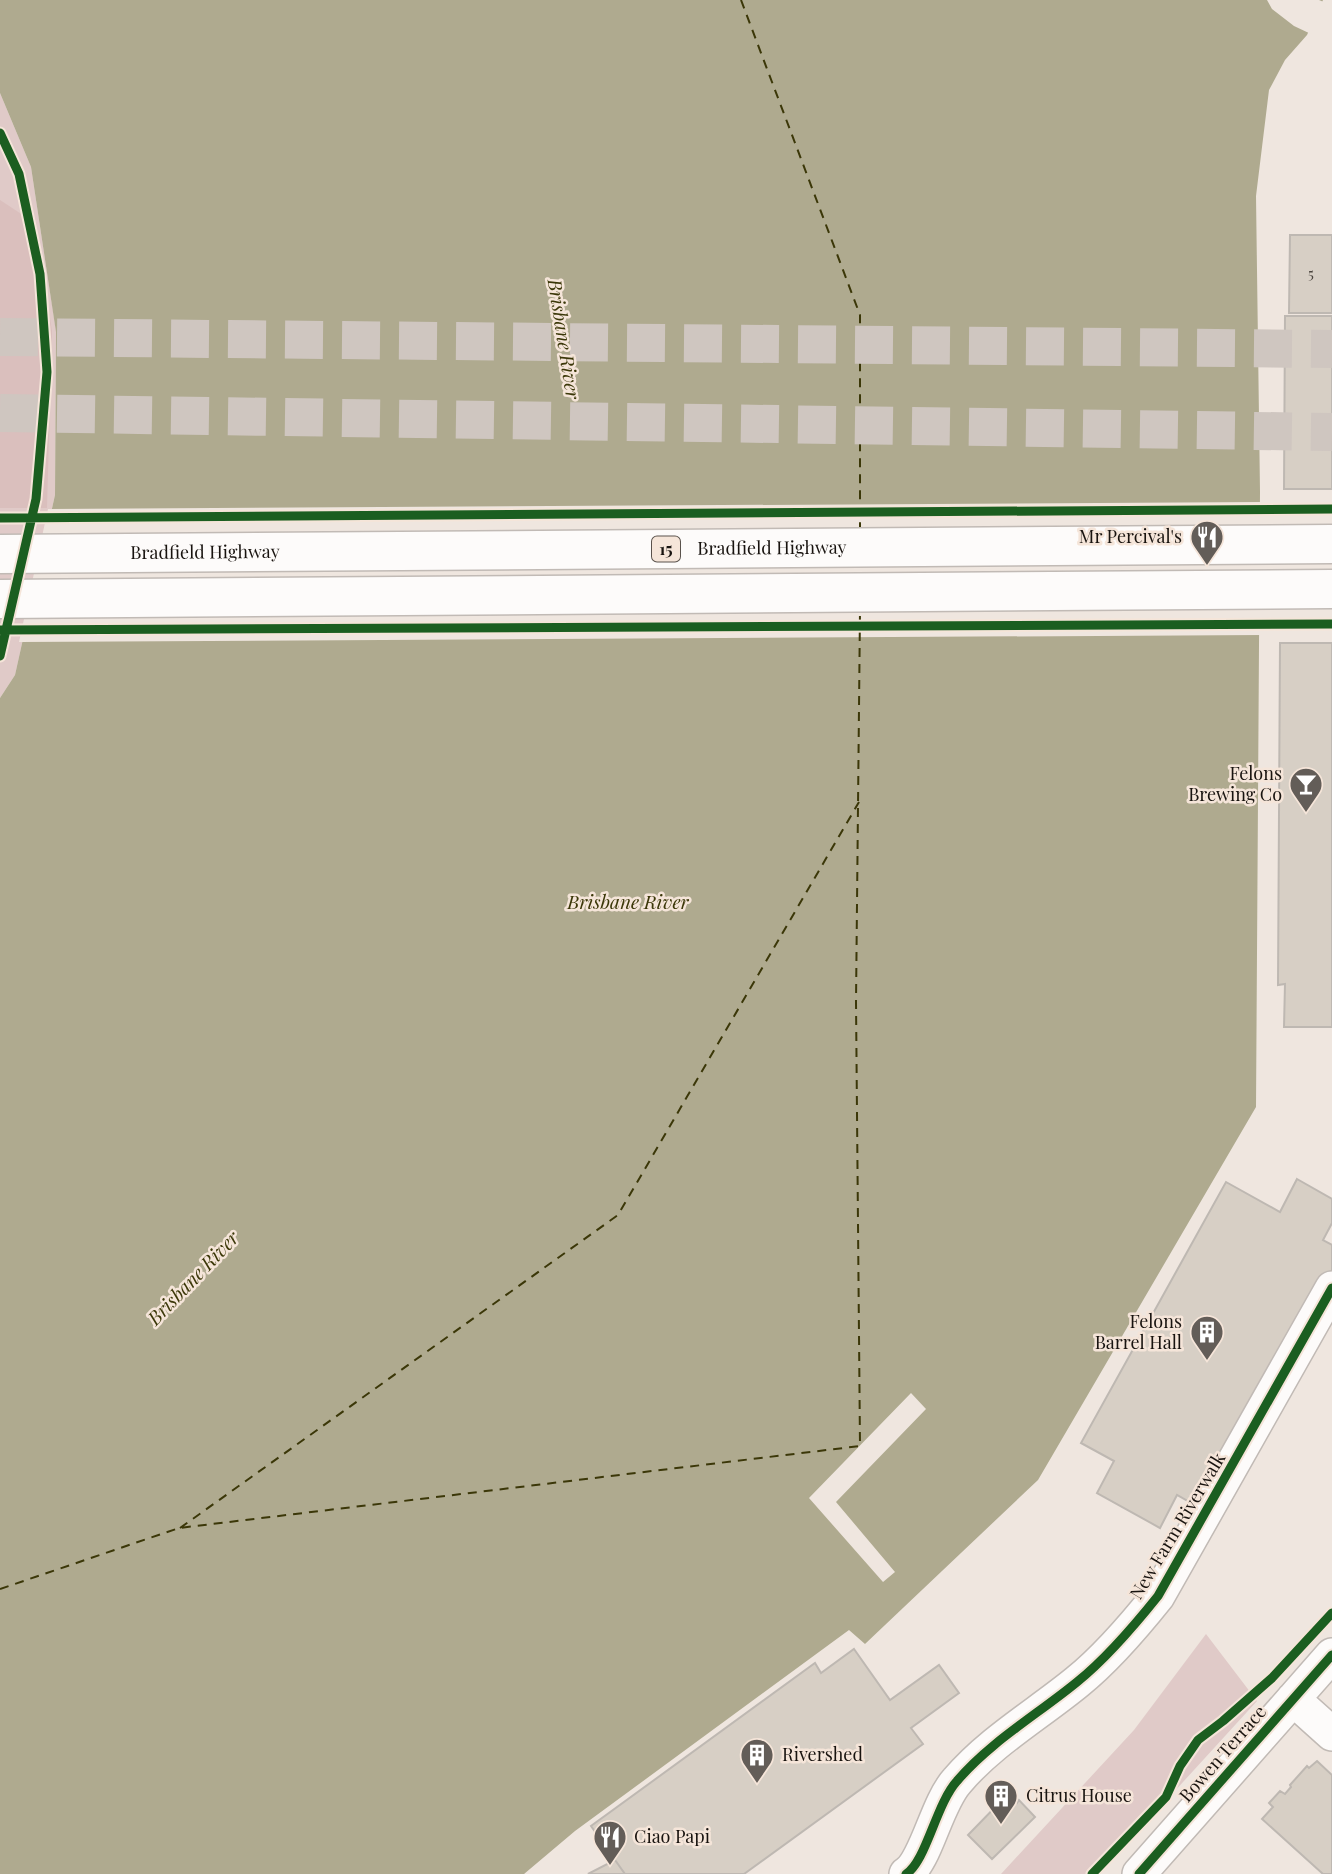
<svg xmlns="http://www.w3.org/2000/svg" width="1332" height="1874" font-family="'Playfair Display',serif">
<rect width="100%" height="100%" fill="#efe6df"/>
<path fill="#e0cac8" d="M0,93L31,167L56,331L55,495L15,675L0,698Z
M1206,1634L1257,1701L1099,1874H1001L1134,1730Z"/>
<path fill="#dabfbd" d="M0,200L35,223L52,331L47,508H0Z"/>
<path fill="#afaa8f" d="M0,0H1323L1307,35L1285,60L1269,90L1256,196L1260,492L1256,1107L1038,1480L865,1644L849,1630L575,1831L524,1874H0V698L15,675L55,495L56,332L31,167L0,93Z"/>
<path fill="#efe6df" d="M1267,0H1319L1326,3L1311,34L1294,26L1272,9Z
M1263,502L1262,635L19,642L48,509Z
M911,1393L926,1409L836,1502L895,1572L883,1582L809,1498Z"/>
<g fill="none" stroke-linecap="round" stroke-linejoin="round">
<path stroke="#3b3708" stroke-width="2" stroke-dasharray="9 7" stroke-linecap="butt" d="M741,0L860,315V528
M180,1528L618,1215L859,802
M0,1589L179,1528L860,1446L856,1002L860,610"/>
</g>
<path fill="#d7cfc5" stroke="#beb8b2" stroke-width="2" d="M1290,235H1332V313H1289Z
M1285,316H1332V489H1284Z
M1280,643H1332V1027H1284L1285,984L1278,985Z
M1297,1179L1332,1199V1223L1323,1240L1332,1245V1281L1205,1511L1177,1495L1160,1528L1097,1493L1114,1461L1081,1443L1226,1182L1280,1212Z
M854,1649L890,1700L939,1665L959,1693L911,1728L923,1744L744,1874H625L591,1826L815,1663L821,1673Z
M1317,1761L1332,1775V1874H1323L1262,1819L1273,1807L1269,1803L1280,1791L1285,1794L1291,1787L1290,1785L1307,1766L1309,1768Z
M1008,1794L1017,1803L1019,1800L1035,1817L992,1859L968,1835Z
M615,1860L625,1874H588Z"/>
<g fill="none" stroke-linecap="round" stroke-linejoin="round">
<path stroke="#cfc6c0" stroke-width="38" stroke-dasharray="38 19" stroke-linecap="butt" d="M0,337L1332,349
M0,413L1332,432"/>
<defs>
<path id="minor" d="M1293,1699L1332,1734
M906,1874C926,1862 936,1804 957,1781C990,1742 1038,1714 1077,1682C1107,1658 1134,1626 1158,1596L1332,1288
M1139,1874L1332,1655"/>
<g id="highway">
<path id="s1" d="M0,554L1332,544"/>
<path d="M0,599L1332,589"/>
</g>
</defs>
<use href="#minor" stroke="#c1bab5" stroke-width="36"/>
<use href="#highway" stroke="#c1bab5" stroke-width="41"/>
<use href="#minor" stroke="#fdfbfa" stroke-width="33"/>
<use href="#highway" stroke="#fdfbfa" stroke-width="38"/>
<defs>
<path id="cycleway" d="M0,133L19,174L40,274L47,372L36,499L0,656
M0,518L1332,509
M0,630L1332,624
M906,1874C926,1862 936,1804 957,1781C990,1742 1038,1714 1077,1682C1107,1658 1134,1626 1158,1596L1332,1288
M1092,1874L1166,1797L1180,1766L1198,1740L1223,1721L1272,1678L1332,1613
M1139,1874L1332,1655"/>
</defs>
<use href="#cycleway" stroke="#f5e5d9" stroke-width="13"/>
<use href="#cycleway" stroke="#1b5e20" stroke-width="9"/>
</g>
<defs>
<symbol id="restaurant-pin" viewBox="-11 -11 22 30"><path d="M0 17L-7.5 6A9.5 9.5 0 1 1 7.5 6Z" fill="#635d58" stroke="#f5e5d9"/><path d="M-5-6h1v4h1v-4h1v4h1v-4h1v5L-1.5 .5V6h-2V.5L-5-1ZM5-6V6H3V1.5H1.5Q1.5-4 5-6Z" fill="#fff"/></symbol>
<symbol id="bar-pin" viewBox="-11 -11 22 30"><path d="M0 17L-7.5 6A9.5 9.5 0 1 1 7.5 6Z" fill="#635d58" stroke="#f5e5d9"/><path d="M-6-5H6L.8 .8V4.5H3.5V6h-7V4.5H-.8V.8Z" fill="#fff"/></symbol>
<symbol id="building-pin" viewBox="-11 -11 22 30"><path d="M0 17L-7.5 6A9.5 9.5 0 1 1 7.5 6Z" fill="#635d58" stroke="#f5e5d9"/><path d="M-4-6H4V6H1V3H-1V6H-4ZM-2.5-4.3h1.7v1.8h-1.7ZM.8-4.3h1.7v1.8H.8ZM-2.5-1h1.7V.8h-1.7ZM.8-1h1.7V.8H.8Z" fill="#fff"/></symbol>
</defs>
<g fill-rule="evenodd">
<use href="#restaurant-pin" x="1188" y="518" width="38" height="52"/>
<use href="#bar-pin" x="1287" y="765" width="38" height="52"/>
<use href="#building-pin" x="1188" y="1313" width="38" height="52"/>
<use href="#building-pin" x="738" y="1736" width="38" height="52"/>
<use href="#building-pin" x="982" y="1777" width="38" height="52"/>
<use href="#restaurant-pin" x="591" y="1818" width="38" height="52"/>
</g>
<g text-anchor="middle" stroke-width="5" stroke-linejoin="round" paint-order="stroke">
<g font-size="14" fill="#4a443e">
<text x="1311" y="279">5</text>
</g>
<rect fill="#f5e5d9" stroke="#5a524c" stroke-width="2" x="652" y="536.5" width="28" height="25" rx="5"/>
<g font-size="16" font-weight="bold" fill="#18130f">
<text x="666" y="555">15</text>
</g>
<g font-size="18" fill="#18130f" stroke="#f5e5d9" text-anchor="end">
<text x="1182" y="543">Mr Percival's</text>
<text x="1282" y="780">Felons<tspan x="1282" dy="21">Brewing Co</tspan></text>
<text x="1182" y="1328">Felons<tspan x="1182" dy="21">Barrel Hall</tspan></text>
<text x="782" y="1761" text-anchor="start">Rivershed</text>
<text x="1026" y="1802" text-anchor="start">Citrus House</text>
<text x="634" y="1843" text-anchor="start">Ciao Papi</text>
</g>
<g font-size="18" fill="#18130f" stroke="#f5e5d9">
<text dy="6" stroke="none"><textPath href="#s1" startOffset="772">Bradfield Highway</textPath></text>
<text dy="6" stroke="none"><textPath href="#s1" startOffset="205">Bradfield Highway</textPath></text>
<text transform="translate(1178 1526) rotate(-59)" y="6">New Farm Riverwalk</text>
<text transform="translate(1223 1754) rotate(-49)" y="6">Bowen Terrace</text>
</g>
<g font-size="19" font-style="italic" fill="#3b3708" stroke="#f5e5d9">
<text transform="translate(564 339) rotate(81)" y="7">Brisbane River</text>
<text x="628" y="909">Brisbane River</text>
<text transform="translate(193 1278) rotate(-46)" y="7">Brisbane River</text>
</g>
</g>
</svg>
